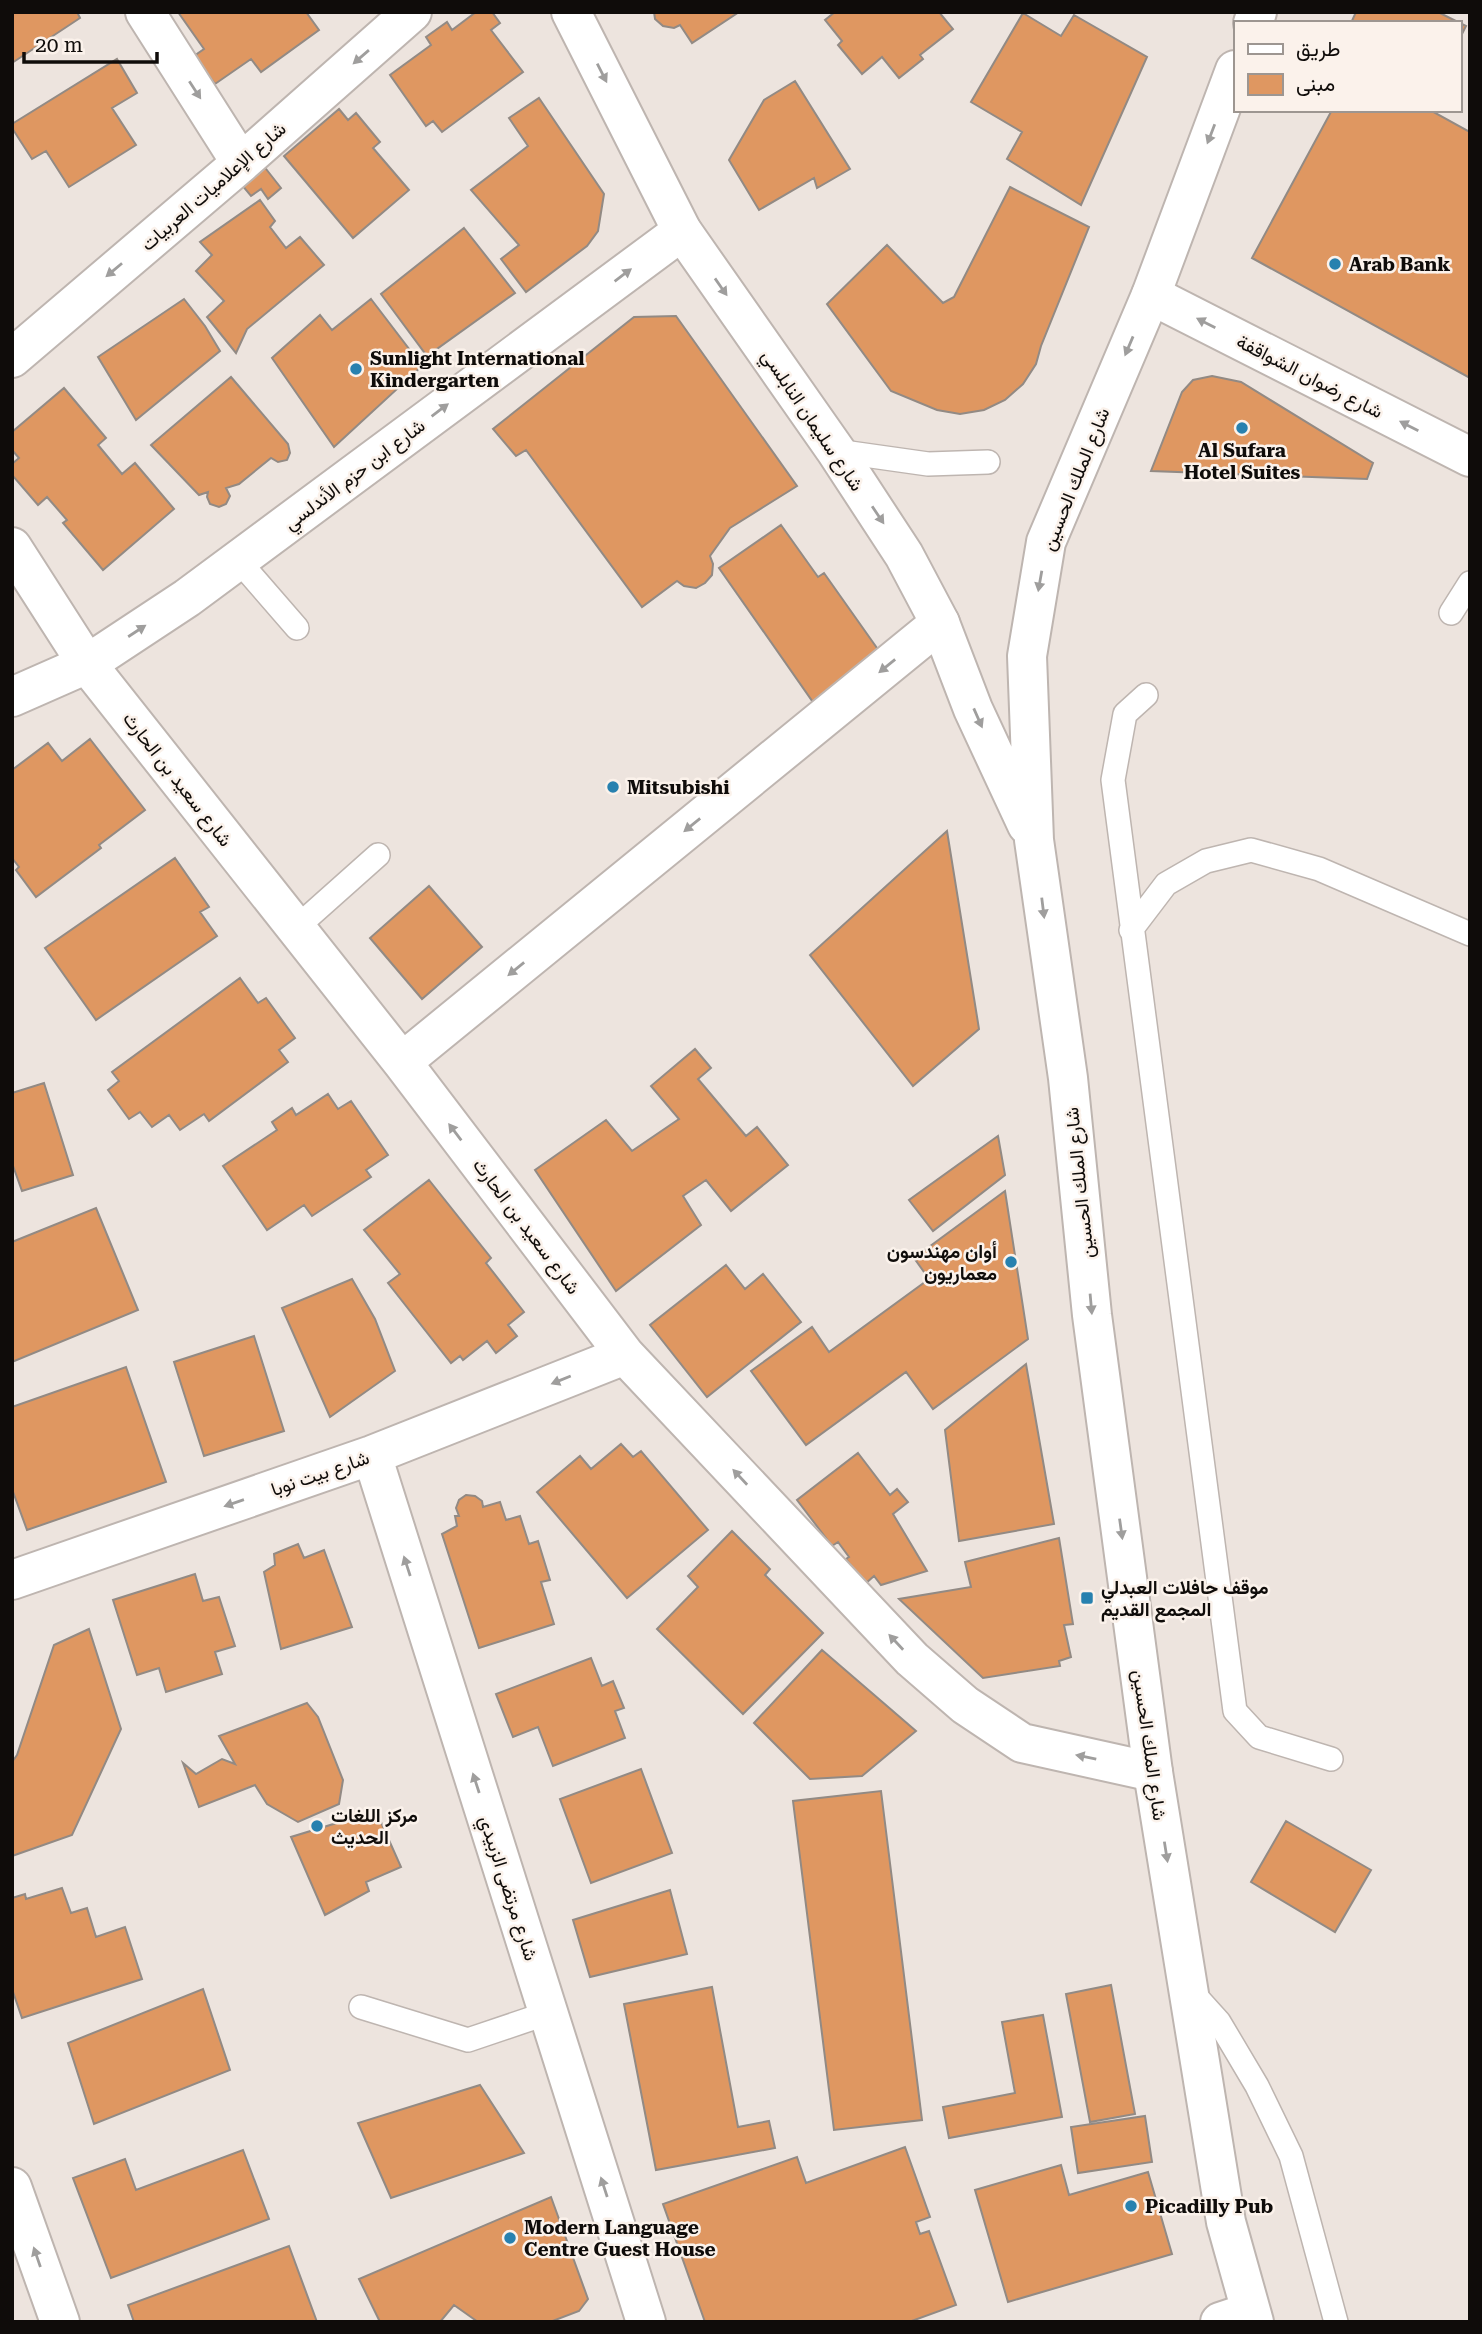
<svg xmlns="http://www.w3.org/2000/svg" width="1482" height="2334" font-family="'Roboto Serif',Vazirmatn,serif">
<rect width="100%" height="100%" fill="#ede4de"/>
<path fill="#df9761" stroke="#928a84" stroke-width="2" d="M12,12H77L80,18L12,63Z
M178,12H306L319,30L261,72L251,59L215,84L194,56L204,49Z
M476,12H492L500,23L491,30L523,72L442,132L433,121L426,126L390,75L431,45L426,37L447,22L452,30Z
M654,12H739L692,43L680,25L674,28L663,26L655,19Z
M835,12H939L953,29L920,55L923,59L899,78L882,57L862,74L838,45L842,41L825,20Z
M1356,12H1438L1466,26L1459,40V23H1351Z
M1023,13L1061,36L1074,15L1147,57L1081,205L1007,159L1022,132L971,102Z
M117,59L137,93L112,108L136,145L69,187L46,151L32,159L12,128V124Z
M795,81L850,169L817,188L814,178L759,210L729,160L764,100Z
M539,98L604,194L598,231L587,246L526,292L501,259L519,245L471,190L528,146L509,118Z
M339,109L348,120L356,113L380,142L373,148L409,190L353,238L284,156Z
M1332,110H1430L1470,132V378L1252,258Z
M259,160L281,188L268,199L261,189L251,196L236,178Z
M1010,187L1089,227L1041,346L1036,364L1023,384L1005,400L984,410L960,414L937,410L891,391L827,304L887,245L943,303L954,297Z
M260,200L275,221L270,227L286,248L300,237L324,265L247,329L236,353L207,317L224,301L196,271L212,255L200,242Z
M464,228L515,293L427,356L381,294Z
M184,299L205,326L220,351L136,420L98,357Z
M371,299L422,366L334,447L272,358L320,315L332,330Z
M676,316L797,486L730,528L710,556L713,564L712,575L705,583L696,588L684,586L677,581L642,607L526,450L516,456L493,429L634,317Z
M1212,376L1241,382L1373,463L1367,479L1151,471L1182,392L1193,380Z
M231,377L288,444L290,453L287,460L278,462L271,458L239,484L226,488L230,496L226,504L219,507L210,504L207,497L208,492L199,495L151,445Z
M64,388L106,438L98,445L122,474L135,463L174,509L103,570L63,523L67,520L47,497L38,505L12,475V464L19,458L12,450V432Z
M781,525L818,577L824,573L884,658L815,705L719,568Z
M90,739L145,810L99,845L101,848L36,897L16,870L19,867L12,858V770L48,743L62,761Z
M947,831L979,1029L913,1086L810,955Z
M175,858L209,907L200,912L217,936L96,1020L45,948Z
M429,886L482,947L422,999L370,938Z
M240,978L258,1003L266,998L295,1038L279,1050L288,1062L209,1121L204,1114L180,1130L169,1115L152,1127L140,1112L129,1119L108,1090L119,1081L112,1072Z
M695,1049L711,1068L698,1079L746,1136L757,1127L788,1165L731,1211L706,1180L683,1196L701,1225L616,1291L535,1170L606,1120L632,1151L679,1119L651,1086Z
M44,1083L73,1175L22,1191L12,1163V1093Z
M328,1094L338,1109L351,1101L388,1155L366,1170L371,1177L312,1216L304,1205L267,1230L223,1166L277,1130L272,1122L292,1108L296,1115Z
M998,1136L1005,1175L933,1231L909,1200Z
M429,1180L491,1258L486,1263L524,1312L508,1325L517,1336L496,1353L487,1341L463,1360L460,1356L451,1363L388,1283L400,1274L364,1230Z
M1005,1191L1028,1339L933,1409L906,1372L806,1445L751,1371L812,1327L829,1352L929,1279L914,1258Z
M96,1208L138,1310L12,1362V1242Z
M726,1265L745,1289L763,1274L801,1322L707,1397L650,1325Z
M352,1279L375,1319L395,1371L330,1417L282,1308Z
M254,1336L284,1431L204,1456L174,1362Z
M1026,1364L1054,1524L959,1541L945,1430Z
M126,1367L166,1482L27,1530L12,1489V1407Z
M621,1444L633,1457L641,1451L708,1530L627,1598L537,1492L580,1456L591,1469Z
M858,1453L890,1495L897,1489L908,1502L893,1514L927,1571L881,1585L874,1576L865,1584L846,1559L849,1557L838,1542L832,1546L797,1500Z
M466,1495L475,1496L482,1501L483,1507L500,1502L506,1520L520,1516L529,1544L538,1541L550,1580L541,1582L554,1624L479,1648L442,1534L457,1526L455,1516H459L456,1508L459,1500Z
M732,1531L770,1569L765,1575L823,1633L743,1714L657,1629L698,1587L688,1576Z
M1059,1538L1073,1624L1064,1625L1071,1657L1059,1661L1060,1666L983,1678L899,1599L971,1587L965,1562Z
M298,1544L304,1558L324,1550L352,1627L281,1649L264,1572L275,1565L274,1554Z
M195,1574L203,1601L219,1597L235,1646L215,1652L222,1674L166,1692L159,1668L137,1675L113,1600Z
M89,1629L121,1729L72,1835L12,1856V1762L17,1755L54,1645Z
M822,1650L916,1731L862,1776L810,1779L754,1723Z
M591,1658L602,1686L613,1681L624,1708L615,1711L625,1738L553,1766L538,1727L513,1737L496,1694Z
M307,1703L318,1717L343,1780L339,1804L298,1822L267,1804L255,1785L199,1807L183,1763L196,1774L222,1759L235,1764L219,1736Z
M641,1769L672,1853L591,1883L560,1799Z
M881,1791L922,2120L834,2130L793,1801Z
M376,1811L401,1867L366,1882L369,1891L325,1915L291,1837Z
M1286,1821L1371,1870L1335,1932L1251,1882Z
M62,1888L71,1913L87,1908L96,1937L125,1927L142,1979L22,2018L12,1989V1898L25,1894L26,1899Z
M670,1890L687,1954L590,1977L573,1920Z
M1111,1985L1135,2114L1090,2122L1066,1994Z
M712,1987L738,2127L769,2121L775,2148L656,2170L624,2004Z
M203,1989L230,2070L94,2124L68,2043Z
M1043,2015L1062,2117L949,2138L943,2107L1015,2093L1002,2022Z
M480,2085L524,2153L391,2198L358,2123Z
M1145,2116L1152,2162L1078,2173L1071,2127Z
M905,2147L930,2217L916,2222L920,2234L929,2231L956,2305L909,2322H705L663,2204L797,2157L806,2183Z
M243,2150L269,2219L111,2278L73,2178L125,2159L136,2190Z
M1061,2165L1069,2195L1148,2172L1172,2254L1008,2302L975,2190Z
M551,2197L588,2299L579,2311L550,2322H478L454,2305L440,2322H380L359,2279Z
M289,2246L317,2322H134L128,2305Z"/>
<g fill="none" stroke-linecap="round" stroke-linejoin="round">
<defs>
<path id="lane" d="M836,451L928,464L988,462
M238,560L297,628
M1451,613L1470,583
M1146,695L1125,714L1113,780L1235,1711L1259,1737L1331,1759
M296,928L378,855
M1131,930L1166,884L1206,861L1251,850L1319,869L1470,934
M1191,1991L1219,2022L1257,2086L1291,2156L1336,2322
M361,2007L468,2040L548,2013"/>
<path id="street" d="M145,12L241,163
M1151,295L1470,457
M12,358L241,163L412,12
M12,547L87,664L402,1062L625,1355L912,1659L965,1705L1022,1743L1153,1772
M12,697L87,664L187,598L682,231
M402,1062L940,623
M372,1455L646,2322
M12,1580L372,1455L625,1355
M12,2187L60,2322
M1220,2322L1250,2312"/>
<path id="secondary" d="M571,12L682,231L836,451L904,555L940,623L973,709L1027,825
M1253,23L1257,12
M1235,70L1151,295L1046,542L1027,656L1034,840L1068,1078L1092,1315L1153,1772L1226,2222L1254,2322"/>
</defs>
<use href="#lane" stroke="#beb5b0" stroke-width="26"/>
<use href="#street" stroke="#beb5b0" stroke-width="42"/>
<use href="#secondary" stroke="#beb5b0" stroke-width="42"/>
<use href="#lane" stroke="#fff" stroke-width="23"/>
<use href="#street" stroke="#fff" stroke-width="38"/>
<use href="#secondary" stroke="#fff" stroke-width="38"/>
</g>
<defs><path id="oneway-solid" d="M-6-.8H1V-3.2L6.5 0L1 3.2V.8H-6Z" transform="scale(1.75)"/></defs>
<g fill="#9f9e9d">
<use href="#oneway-solid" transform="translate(361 57) rotate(139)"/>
<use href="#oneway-solid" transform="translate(602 73) rotate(63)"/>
<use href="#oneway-solid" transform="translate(195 90) rotate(57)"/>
<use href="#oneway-solid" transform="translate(1211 134) rotate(111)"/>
<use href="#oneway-solid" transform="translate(114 270) rotate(140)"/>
<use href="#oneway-solid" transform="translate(623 275) rotate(-37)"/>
<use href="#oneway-solid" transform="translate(721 287) rotate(55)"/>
<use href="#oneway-solid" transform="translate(1206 323) rotate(-153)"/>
<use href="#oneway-solid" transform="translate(1129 346) rotate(113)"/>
<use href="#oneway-solid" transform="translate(440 410) rotate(-37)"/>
<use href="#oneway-solid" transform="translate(1409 426) rotate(-153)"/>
<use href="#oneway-solid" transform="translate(878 515) rotate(56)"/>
<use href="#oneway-solid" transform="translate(1040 581) rotate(100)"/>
<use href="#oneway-solid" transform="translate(137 631) rotate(-33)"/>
<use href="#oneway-solid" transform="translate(887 666) rotate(141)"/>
<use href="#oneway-solid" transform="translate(978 718) rotate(66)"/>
<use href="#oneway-solid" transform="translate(692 825) rotate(141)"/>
<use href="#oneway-solid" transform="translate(1043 908) rotate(83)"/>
<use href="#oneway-solid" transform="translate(516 969) rotate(141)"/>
<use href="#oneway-solid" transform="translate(455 1132) rotate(-127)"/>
<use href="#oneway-solid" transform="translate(1091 1304) rotate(85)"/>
<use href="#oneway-solid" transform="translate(561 1380) rotate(158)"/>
<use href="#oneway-solid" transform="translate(740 1477) rotate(-133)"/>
<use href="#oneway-solid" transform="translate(234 1503) rotate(161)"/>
<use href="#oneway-solid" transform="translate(1121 1529) rotate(82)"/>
<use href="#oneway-solid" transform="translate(407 1566) rotate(-108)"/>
<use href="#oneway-solid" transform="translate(896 1642) rotate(-133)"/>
<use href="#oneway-solid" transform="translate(1086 1757) rotate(-168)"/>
<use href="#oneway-solid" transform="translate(476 1783) rotate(-108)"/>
<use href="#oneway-solid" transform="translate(1166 1852) rotate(81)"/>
<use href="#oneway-solid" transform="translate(604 2187) rotate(-108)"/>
<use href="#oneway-solid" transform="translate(37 2257) rotate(-109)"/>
</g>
<g fill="#2881af" stroke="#fbf2eb" stroke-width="2.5">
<circle cx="1335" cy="264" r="7"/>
<circle cx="356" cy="369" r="7"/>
<circle cx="1242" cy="428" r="7"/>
<circle cx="613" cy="787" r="7"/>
<circle cx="1011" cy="1262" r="7"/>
<rect x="1080" y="1591" width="14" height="14" rx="3.5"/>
<circle cx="317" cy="1826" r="7"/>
<circle cx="1131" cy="2206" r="7"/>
<circle cx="510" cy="2238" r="7"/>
</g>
<g text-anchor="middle" stroke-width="5" stroke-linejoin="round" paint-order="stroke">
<g font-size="19" fill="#0f0c0a" stroke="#fbf2eb">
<text transform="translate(213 186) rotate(-41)" y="7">شارع الإعلاميات العربيات</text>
<text transform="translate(1310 376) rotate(27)" y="7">شارع رضوان الشواقفة</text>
<text transform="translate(813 420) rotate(56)" y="7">شارع سليمان النابلسي</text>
<text transform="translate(354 474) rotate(-37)" y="7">شارع ابن حزم الأندلسي</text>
<text transform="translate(1075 479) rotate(-68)" y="7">شارع الملك الحسين</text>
<text transform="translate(178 779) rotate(52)" y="7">شارع سعيد بن الحارث</text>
<text transform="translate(1079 1183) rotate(-96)" y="7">شارع الملك الحسين</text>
<text transform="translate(527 1226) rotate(53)" y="7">شارع سعيد بن الحارث</text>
<text transform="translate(320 1473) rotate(-19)" y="7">شارع بيت نوبا</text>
<text transform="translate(1150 1745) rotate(82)" y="7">شارع الملك الحسين</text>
<text transform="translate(509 1888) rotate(72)" y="7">شارع مرتضى الزبيدي</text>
</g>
<g font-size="19" font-weight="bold" fill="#0f0c0a" stroke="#fbf2eb" text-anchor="start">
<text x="1349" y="271">Arab Bank</text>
<text x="370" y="365">Sunlight International<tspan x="370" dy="22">Kindergarten</tspan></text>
<text x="1242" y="457" text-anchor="middle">Al Sufara<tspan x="1242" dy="22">Hotel Suites</tspan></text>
<text x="627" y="794">Mitsubishi</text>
<text x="997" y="1258" text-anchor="end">أوان مهندسون<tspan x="997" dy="22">معماريون</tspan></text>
<text x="1101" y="1594">موقف حافلات العبدلي<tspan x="1101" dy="22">المجمع القديم</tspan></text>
<text x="331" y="1822">مركز اللغات<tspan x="331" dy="22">الحديث</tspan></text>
<text x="1145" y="2213">Picadilly Pub</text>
<text x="524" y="2234">Modern Language<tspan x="524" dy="22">Centre Guest House</tspan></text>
</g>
</g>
<rect width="1482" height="2334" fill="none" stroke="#0f0c0a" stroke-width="28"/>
<rect x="1234" y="21" width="228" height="91" fill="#fbf2eb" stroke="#9d9691" stroke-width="2"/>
<rect x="1248" y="44" width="35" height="10" fill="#ffffff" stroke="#9d9691" stroke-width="2"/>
<text x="1296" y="56" font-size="21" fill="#0f0c0a">طريق</text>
<rect x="1248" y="74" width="35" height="21" fill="#df9761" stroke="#9d9691" stroke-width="2"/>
<text x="1296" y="91" font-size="21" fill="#0f0c0a">مبنى</text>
<path d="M24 52v10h133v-10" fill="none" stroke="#0f0c0a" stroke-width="3.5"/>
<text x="35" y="52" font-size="21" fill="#0f0c0a" stroke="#fbf2eb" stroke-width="5" paint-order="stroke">20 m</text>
</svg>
